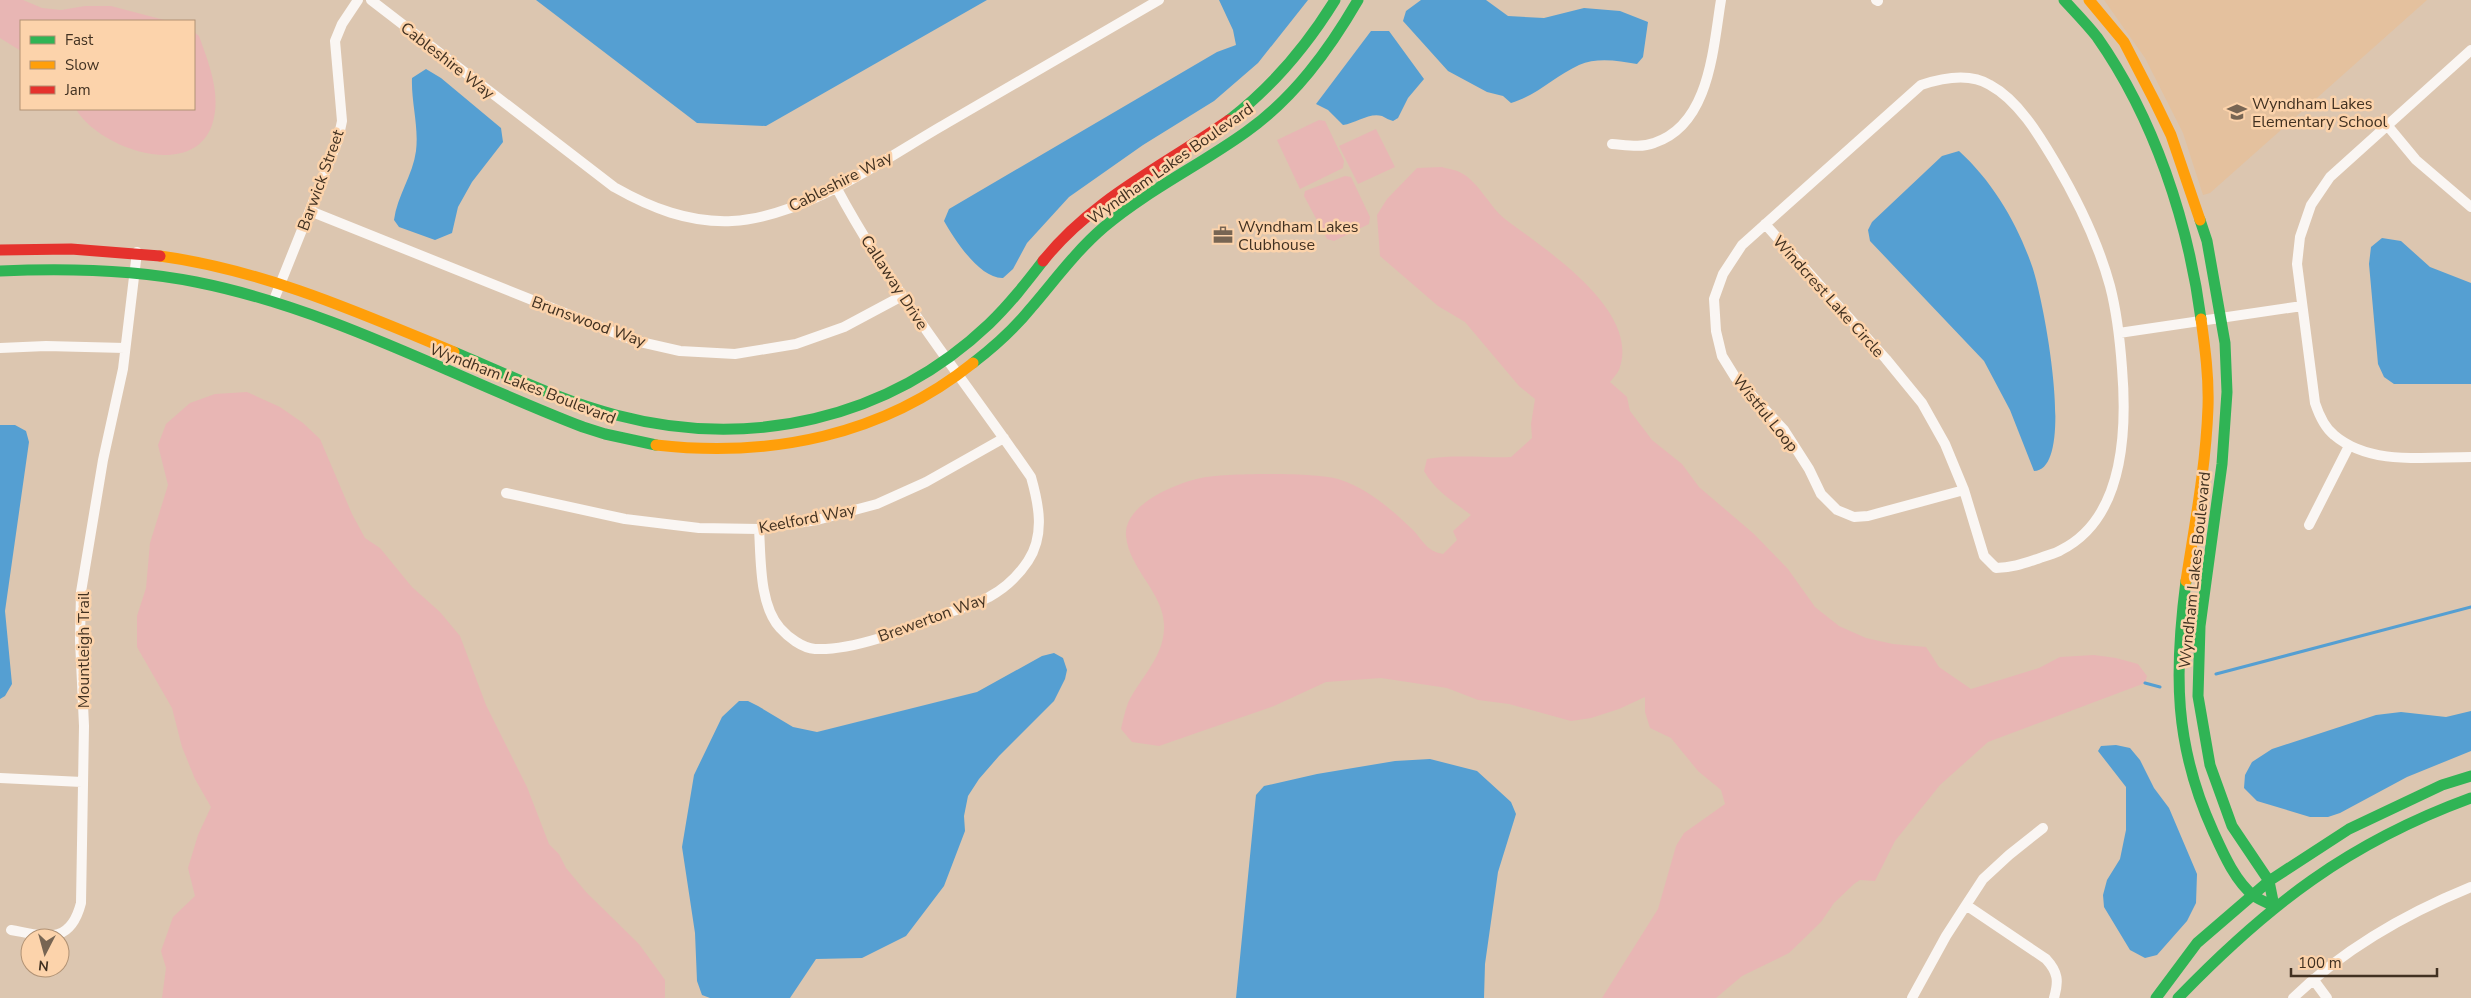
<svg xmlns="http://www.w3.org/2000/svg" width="2471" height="998" font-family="'Nunito Sans',sans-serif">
<rect width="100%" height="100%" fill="#dcc6b0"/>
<path fill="#e4c19e" d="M2104,0H2427L2210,193L2203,195L2183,133L2145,58Z"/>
<path fill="#e8b6b4" d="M0,0H23L42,8L61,10L85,6H111L168,21H21V51L0,38Z
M194,32L199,36C209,64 222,95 212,125C192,182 97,147 76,109H194Z
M1319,120L1325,121L1344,161L1343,168L1300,189L1277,140Z
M1376,129L1395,167L1358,184L1339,146Z
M1442,167C1448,169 1458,170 1463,174C1479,183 1490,207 1505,219C1543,248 1642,310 1619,370C1617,374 1613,378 1610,382L1627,397L1630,411L1652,440L1682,464L1699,487L1754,534L1788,569L1815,607L1839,626L1866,638L1893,644L1926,647L1939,667L1971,689L2039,668L2060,657L2094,655L2116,658L2138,664L2147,676L2145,683L1988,742L1940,785L1895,841L1875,881L1860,880L1854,884L1834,903L1821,922L1789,953L1742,976L1716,998H1602L1658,909L1676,846L1684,833L1725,804L1721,790L1698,771L1671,738L1650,728L1645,712V697L1619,709L1591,718L1571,721L1509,704L1478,700L1447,688L1381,678L1326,682L1274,706L1159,746L1132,742L1121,729C1123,720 1125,711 1128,703C1140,678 1163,658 1164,629C1166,594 1129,570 1126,536C1123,505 1176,483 1201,478C1225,473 1320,472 1341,480C1368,489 1391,509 1412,529C1423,540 1426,551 1443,554L1457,540L1453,531L1471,515C1453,501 1435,491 1424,471L1427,459C1455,454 1483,458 1511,457L1532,438L1531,424L1535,399L1519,386L1465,322L1438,306L1380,256L1377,215L1387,199L1417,168Z
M1345,176L1351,177L1370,217L1369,224L1334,241L1327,239L1304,196L1305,191Z
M247,392L280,407L303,423L320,439L352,514L365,538L380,548L412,587L440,612L460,636L486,705L527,787L549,844L559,854L566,868L586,892L639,944L665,980V998H162L166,968L161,951L173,917L195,896L188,868L198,835L211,807L195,779L182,747L172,708L137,647V616L146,588L150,543L168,485L158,445L166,424L190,403L215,394Z"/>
<path fill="#559fd2" d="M536,0H987L766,126L697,123Z
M1219,0H1308L1258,63L1214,101L1143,145L1069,197L1027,243L1013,269L1003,278C980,279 954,239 944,221L949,209L1217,52L1236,45L1233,30Z
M1421,0H1486L1508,16L1544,18L1584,8L1620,11L1648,22L1643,57L1637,64C1619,61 1597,57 1579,65C1555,76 1536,96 1511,103L1503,96L1487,92L1448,71L1403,21L1406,11Z
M1371,31H1389L1424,79L1408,98L1398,118L1393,121C1389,120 1386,118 1382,116C1370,112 1356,123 1343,125L1328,110L1316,104Z
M426,69L441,78L501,128L503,142L472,182L458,207L452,233L435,240L399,227L394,220C397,196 413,175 416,151C419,126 411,102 412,78Z
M1959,151C1993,182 2017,223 2032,266C2042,293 2078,470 2034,471L2010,410L1984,361L1870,241L1868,230L1872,222L1942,156Z
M2382,238L2401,241L2430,267L2471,283V384H2394L2384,377L2378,364L2369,264L2371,247Z
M0,425H15L26,431L29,442L5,611L12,684L5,696L0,699Z
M1054,653L1063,658L1067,670L1065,679L1054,701L999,756L979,779L968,796L964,816L965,831L944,886L906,936L862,958L816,959L790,998H710L702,995L697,981L695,933L682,847L694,775L722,717L739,701H748L758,706L793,727L817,732L977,692L1042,656Z
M2471,711V751L2407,777L2340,813L2328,817H2310L2257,801L2244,788L2245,775L2252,762L2272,749L2376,715L2401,712L2446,717Z
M2116,745L2130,748L2140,760L2154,788L2169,808L2197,874L2196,903L2187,921L2157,955L2145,958L2130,950L2104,907L2103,895L2107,880L2120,859L2126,830V787L2098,751L2101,746Z
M1430,759L1477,771L1511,802L1516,814L1498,872L1485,964L1484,998H1236L1256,795L1264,786L1317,774L1395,761Z"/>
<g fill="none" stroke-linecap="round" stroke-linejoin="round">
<path stroke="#559fd2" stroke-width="3" d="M2216,674L2471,607
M2145,683L2160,687"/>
<path stroke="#faf6f3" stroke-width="10" d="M371,0L614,187C651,208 689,223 732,221C806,217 884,159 947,123C1018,82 1088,41 1159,0
M1876,0L1878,1
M2471,50L2330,177L2311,205L2300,237L2297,264L2315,403C2319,415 2324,427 2334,435C2370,466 2427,457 2471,457
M2387,125L2416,160L2471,207
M1612,144C1626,145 1641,148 1654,143C1710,125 1713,48 1721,0
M310,211L587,322L636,341L680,351L735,354L796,344L844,327L902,296
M1765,224L1886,359L1922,403L1945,444L1964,490L1984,556L1996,568C2012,568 2025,563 2040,558C2047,555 2055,554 2061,550C2125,518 2127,429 2122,368C2120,340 2117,313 2110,286C2098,242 2078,201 2055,162C2039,135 2018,100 1990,85C1969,72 1942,78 1921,85L1742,245L1723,274L1714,299L1716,331L1722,356L1735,377L1784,430L1809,469L1821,494L1837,510L1854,517L1868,516L1964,490
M273,302L338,140L342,121L335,41L342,24L358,0
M2119,333L2302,306
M0,348L46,346L125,348
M506,493L625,519L699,528L759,529L817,520L877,504L926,482L1004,438
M2309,525L2349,446
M759,529C761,558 759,605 780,628C788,637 802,648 815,649C856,651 912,627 950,612C962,608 977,604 989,597C1004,589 1018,576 1028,561C1045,535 1039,505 1031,477C965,381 891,290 836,187
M0,778L82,782
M1966,905L1983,879L2009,855L2043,828
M11,930C45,936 70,946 81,903L84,726L80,640L81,592L103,460L123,369L137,252
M2313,979L2327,998
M1912,998L1946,936L1966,905L2046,959C2058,972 2059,981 2054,998
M2293,998C2343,950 2407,913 2471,887"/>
<path stroke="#30b455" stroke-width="11" d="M2064,0C2075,12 2087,24 2097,37C2154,118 2188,221 2201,319
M1229,120C1272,87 1306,47 1335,0
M2200,220L2207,241L2225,343L2227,392L2222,464L2200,626L2198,696L2210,765L2232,826L2269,881L2274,906
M0,271C66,268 131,269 196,282C332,309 455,378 583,427L605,434L656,445
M454,352C507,374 560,401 616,415C749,450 888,420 989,324C1009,305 1026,283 1043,261
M973,363C994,347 1014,329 1031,308C1055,280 1076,251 1104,227C1148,190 1200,165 1246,132C1294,98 1329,50 1358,0
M2186,581C2174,673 2174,745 2213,831C2223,853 2235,881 2254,896C2260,900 2267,903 2274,906
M2156,998L2197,943L2269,881L2349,829L2442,785L2471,776
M2178,998C2268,905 2348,843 2471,798"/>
<path stroke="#ff9f0a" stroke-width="11" d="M2089,0L2124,42L2155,102L2171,135L2200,220
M160,256C263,270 358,312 454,352
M656,445C770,458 882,436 973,363
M2186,581C2195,523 2206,465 2208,407C2209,377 2205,348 2201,319"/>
<path stroke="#e5322d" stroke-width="11" d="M0,250L71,249L160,256
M1043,261C1092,199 1165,165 1229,120"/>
</g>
<defs>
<symbol id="school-bare" viewBox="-9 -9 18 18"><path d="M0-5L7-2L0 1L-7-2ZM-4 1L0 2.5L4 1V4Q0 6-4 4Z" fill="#776553" stroke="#fcd3ab" stroke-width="2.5" paint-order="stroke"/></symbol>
<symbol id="office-bare" viewBox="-9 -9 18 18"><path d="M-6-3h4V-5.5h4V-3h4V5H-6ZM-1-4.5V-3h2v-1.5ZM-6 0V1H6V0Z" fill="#776553" stroke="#fcd3ab" stroke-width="2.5" paint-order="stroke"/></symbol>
</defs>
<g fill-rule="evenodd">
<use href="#school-bare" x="2223" y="98" width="28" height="28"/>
<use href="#office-bare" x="1209" y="221" width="28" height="28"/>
</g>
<g text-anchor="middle" stroke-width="5" stroke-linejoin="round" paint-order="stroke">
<g font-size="16" fill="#413121" stroke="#fcd3ab">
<text transform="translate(448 60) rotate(38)" y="6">Cableshire Way</text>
<text transform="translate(1170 163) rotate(-35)" y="6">Wyndham Lakes Boulevard</text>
<text transform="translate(320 180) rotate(-70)" y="6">Barwick Street</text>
<text transform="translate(840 181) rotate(-27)" y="6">Cableshire Way</text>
<text transform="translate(895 282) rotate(57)" y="6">Callaway Drive</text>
<text transform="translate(1829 296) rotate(48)" y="6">Windcrest Lake Circle</text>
<text transform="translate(589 321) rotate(20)" y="6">Brunswood Way</text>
<text transform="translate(523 383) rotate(21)" y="6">Wyndham Lakes Boulevard</text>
<text transform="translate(1766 413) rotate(51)" y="6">Wistful Loop</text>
<text transform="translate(807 518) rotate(-11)" y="6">Keelford Way</text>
<text transform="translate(2194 570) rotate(-84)" y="6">Wyndham Lakes Boulevard</text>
<text transform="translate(932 617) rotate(-20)" y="6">Brewerton Way</text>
<text transform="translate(83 650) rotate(-90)" y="6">Mountleigh Trail</text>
</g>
<g font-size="16" fill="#413121" stroke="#fcd3ab" text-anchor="start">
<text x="2252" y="109">Wyndham Lakes<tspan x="2252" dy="18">Elementary School</tspan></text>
<text x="1238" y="232">Wyndham Lakes<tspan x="1238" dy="18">Clubhouse</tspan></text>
</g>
</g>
<rect x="20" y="20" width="175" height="90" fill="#fcd3ab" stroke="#b19274"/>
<rect x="30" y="36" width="25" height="8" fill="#30b455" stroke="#b19274"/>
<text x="65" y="45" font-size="15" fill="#413121">Fast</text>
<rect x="30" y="61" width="25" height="8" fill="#ff9f0a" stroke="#b19274"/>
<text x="65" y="70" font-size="15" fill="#413121">Slow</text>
<rect x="30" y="86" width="25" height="8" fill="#e5322d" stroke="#b19274"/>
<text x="65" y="95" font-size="15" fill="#413121">Jam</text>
<g transform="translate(45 953) rotate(186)"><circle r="24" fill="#fcd3ab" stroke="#b19274"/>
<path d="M0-4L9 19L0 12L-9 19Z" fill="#776553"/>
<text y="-8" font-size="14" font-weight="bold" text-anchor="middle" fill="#413121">N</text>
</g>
<path d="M2291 968v8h146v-8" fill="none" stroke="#413121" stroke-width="2.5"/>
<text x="2298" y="968" font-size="15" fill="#413121" stroke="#fcd3ab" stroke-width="4" paint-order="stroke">100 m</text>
</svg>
